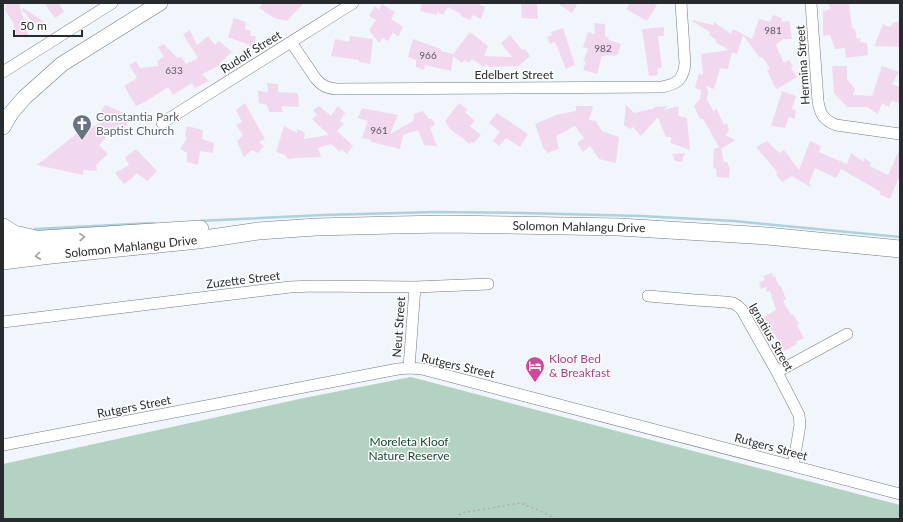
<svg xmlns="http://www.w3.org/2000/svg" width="903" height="522" font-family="Lato,sans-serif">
<rect width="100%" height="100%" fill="#f0f6fb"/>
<path fill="#b4d2c1" d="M411,377L900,505V519H3V464L304,398Z"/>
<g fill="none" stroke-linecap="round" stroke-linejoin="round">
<path stroke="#add1dd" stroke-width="2.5" d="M199,221L324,215L435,212L522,213L641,216L734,221L900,237
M35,229L154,223"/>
</g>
<path fill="#f2d8ef" d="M6,3H19L28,35L17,36L13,22L5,10Z
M44,3H59L64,12L55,18Z
M263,3H304L287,21L274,18L259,8Z
M422,3H476L485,7L481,19L473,15L470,20L461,16V14L448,7L443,15L437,12V15L420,11Z
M521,3H537L538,19L522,18Z
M557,3H578L572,13Z
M630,3H658L647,21L626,9Z
M828,3H849L852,28L855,29L857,39L861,38L860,42L867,43L868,55L846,58L845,48L835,49L830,35L823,36V11L831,9Z
M382,4L395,12L391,19L403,27L398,37L393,32L388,41L382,38L379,43L369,30L376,20L369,16L375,6L379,10Z
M23,8L45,22L38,28L22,10Z
M773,15L782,18L781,22L789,21L792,39H783L776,45L784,63L789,60L793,66L791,68L797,77L777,89L772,83H773L767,70L770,68L762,57L760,58L743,35L737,54L732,52L728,69L720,68L714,89L706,86L709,94L708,93L707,100L714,112L716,108L724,125L727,123L729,131L725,135L735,140L721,149L724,162H727L730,169L729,178L717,177L716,169L713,168L714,149L719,147L710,131L703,119H700L694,106L700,99L701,90L695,88L699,74L703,75L701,54L729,50L715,42L717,40L709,35L710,32L692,21L693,20L713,25L714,22L731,34L733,29L752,39L759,19L770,22Z
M234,18L246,22L245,29L251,31L250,36H256L254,48L249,45L228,37Z
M900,21V47L874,46L878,37L883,24L890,27L893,23Z
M594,23L605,24V36L609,38L608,40L621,44L618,54L615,56L610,55L602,56L597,74L583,70L586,61L583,62L588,49L583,47L588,32L595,34Z
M664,27V36H658L662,67L657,69L658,75L649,76L642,29Z
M563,28L575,65L566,69L555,42L550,44L547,37L552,35L551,32Z
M190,30L197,45L208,36L215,45L219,41L232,52L216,67L202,74L209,81L195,88L192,83L173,95L168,87L147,101L136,106L124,86L137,78L129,65L136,61L140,68L159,66L157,61L164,57L158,47L164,44L177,58L181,57L186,64L198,58L183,34Z
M470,32L488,46L484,56L512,57L501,43L510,35L522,50L525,49L530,56L519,66L489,67L486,63L484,67L472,59L469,63L464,60L462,63L453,56L451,71L425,65L424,70L416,67V60L408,57L413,39L441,49V51L453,54Z
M350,36L373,39L370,64L359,62V60L331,56L335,39L349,42Z
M832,66H847V79L855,89L853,95L872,96L882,66L899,72L892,84L900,87V104L892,100L889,107L882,103L878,114L867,107H847L834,93Z
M267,83L278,84V92L298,93L299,107L281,106L283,112H269L267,105L259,103L258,91L268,92Z
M782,91L796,96L792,109L796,110L795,119L789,117L785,128L771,126Z
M245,103L265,139L259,142L264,146L258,153L252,150L244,157L237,141L243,135L236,125L242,122L236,110Z
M459,103L468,110L465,112L475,121L470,126L481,135L474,143L471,142L470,144L450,129L445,121Z
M105,105L131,116L127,125L125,132L114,129L99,145L108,154L96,165L97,171L83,170V175L37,165L84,128L87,131L102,121L98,116Z
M626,105L634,113L655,108V107L668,106L664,110L679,106L678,116L687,118L690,150L671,143V137H666L658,117L641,136L633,127L630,129L624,125Z
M319,106L331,116L338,106L345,113L340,121L344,124L337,131L353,146L347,154L341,149L340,152L331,144L318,148L321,157L296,158L288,159L285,155L276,152L284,126L297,133V129L305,133L304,139L329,135L312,119L317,115L313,110Z
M576,106H593L589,120L596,121L602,131L619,137L616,163L599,159L590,146L583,152L577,143L584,138L575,126L556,136L559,149L547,153L546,150H544L535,124L556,115L576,111Z
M362,108L398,115L390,134L413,121L414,114L423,111L429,119H432L435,124L430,128L437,146L424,145L418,130L403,135L400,149L371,142V140L362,138L368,121L358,118Z
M497,113L528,134L520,147L506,138L499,146L493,141L500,132L489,123Z
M187,126L203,130L202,139L214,143L213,153L200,151L198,165L187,162V153L180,149L187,138L185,136Z
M767,141L779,153L784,150L799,170L810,141L821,146L819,152L847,164L851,153L864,162V158L871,163L870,166L888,175L900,148V175L890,199L879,194L881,192L841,169L836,178L815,168L809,183L812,188L792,176L782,182L776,174L778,173L756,147Z
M136,149L157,171L147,181L137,173L131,179L124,184L115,173L129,165L125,158Z
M685,153L682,162L675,161L672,154Z
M772,273L773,277L775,276L779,286H781L786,299L783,301L791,315L793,314L799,324L797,325L804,338L796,342L797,344L784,351L764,317L776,310L770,291L767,292L766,287L761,289L759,282L765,280L763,276Z"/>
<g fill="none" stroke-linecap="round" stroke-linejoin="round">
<defs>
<path id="minor" d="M811,3L818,101C820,115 824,120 836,125L900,134
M291,42L316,79C322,86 327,88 336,89L662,87C677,84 683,80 685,64L681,3
M3,72L112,3
M162,123L353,3
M648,296L695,300L725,302L733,303L738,306L742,310L777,372L799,415L800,425L793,466
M3,322L290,287L313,286L415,287L488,284
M409,368L415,287
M777,372L847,334
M3,445L398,369L409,368L422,369L900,494"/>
<path id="secondary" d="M3,127L11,113L25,97L62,64L160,3"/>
<path id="primary" d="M3,227L14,234L32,238
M3,245L43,239L200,229
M3,261L51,255L198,240L258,231L316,227L394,225L445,224L619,227L767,236L900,249"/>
</defs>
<use href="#minor" stroke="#747a7e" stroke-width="12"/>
<use href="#secondary" stroke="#747a7e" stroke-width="16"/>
<use href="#primary" stroke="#747a7e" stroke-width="18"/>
<path stroke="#abb0b4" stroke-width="1.5" stroke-dasharray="2 3" stroke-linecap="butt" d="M456,519L461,513L520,503L536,509L556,519"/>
<use href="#minor" stroke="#fff" stroke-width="11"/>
<use href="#secondary" stroke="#fff" stroke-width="15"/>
<use href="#primary" stroke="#fff" stroke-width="17"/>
</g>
<defs><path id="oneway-chevron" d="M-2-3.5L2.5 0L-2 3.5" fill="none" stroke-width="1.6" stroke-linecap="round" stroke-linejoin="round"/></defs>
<g stroke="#9ea0a0">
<use href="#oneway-chevron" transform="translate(82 237) rotate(-4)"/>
<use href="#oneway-chevron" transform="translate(38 256) rotate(173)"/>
</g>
<defs>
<symbol id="church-pin" viewBox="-11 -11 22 30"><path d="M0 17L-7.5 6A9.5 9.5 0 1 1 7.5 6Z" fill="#6b7280" stroke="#fff"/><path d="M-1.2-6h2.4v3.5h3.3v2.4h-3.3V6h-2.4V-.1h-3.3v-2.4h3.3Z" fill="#fff"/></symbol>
<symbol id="hotel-pin" viewBox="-11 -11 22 30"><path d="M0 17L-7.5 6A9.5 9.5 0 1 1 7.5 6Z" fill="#d1479c" stroke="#fff"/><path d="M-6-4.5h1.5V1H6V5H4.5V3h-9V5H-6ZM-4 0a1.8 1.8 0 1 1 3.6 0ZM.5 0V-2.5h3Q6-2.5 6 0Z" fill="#fff"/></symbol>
</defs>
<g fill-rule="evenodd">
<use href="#church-pin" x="71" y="113" width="22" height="30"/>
<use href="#hotel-pin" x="524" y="355" width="22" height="30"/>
</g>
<g text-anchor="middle" stroke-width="3" stroke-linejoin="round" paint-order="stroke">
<g font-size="10" fill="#5a565e">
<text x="773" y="34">981</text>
<text x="603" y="52">982</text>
<text x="428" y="59">966</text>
<text x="174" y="74">633</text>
<text x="379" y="134">961</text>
</g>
<g font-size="12" fill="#282b2d" stroke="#fff">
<text transform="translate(251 52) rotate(-32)" y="4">Rudolf Street</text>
<text transform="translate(803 65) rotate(-94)" y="4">Hermina Street</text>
<text x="514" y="79">Edelbert Street</text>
<text transform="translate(579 227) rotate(1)" y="4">Solomon Mahlangu Drive</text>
<text transform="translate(131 247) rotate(-6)" y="4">Solomon Mahlangu Drive</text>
<text transform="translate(243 280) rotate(-7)" y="4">Zuzette Street</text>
<text transform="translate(399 327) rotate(-86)" y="4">Neut Street</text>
<text transform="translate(771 337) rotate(60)" y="4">Ignatius Street</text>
<text transform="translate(458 366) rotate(13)" y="4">Rutgers Street</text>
<text transform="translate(134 407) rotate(-11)" y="4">Rutgers Street</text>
<text transform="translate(771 447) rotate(15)" y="4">Rutgers Street</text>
</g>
<g font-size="12" fill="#5b616d" stroke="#fff" text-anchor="start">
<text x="96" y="121">Constantia Park<tspan x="96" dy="14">Baptist Church</tspan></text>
</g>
<g font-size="12" fill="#b23c85" stroke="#fff" text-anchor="start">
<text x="549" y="363">Kloof Bed<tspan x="549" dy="14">&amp; Breakfast</tspan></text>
</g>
<g font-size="12" fill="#114930" stroke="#fff">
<text x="409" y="446">Moreleta Kloof<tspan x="409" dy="14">Nature Reserve</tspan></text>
</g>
</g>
<rect width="903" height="522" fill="none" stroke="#282b2d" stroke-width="8"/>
<path d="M14 30v6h68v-6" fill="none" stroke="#282b2d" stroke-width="2"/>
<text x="20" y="30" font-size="12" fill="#282b2d" stroke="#ffffff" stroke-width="3" paint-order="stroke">50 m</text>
</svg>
